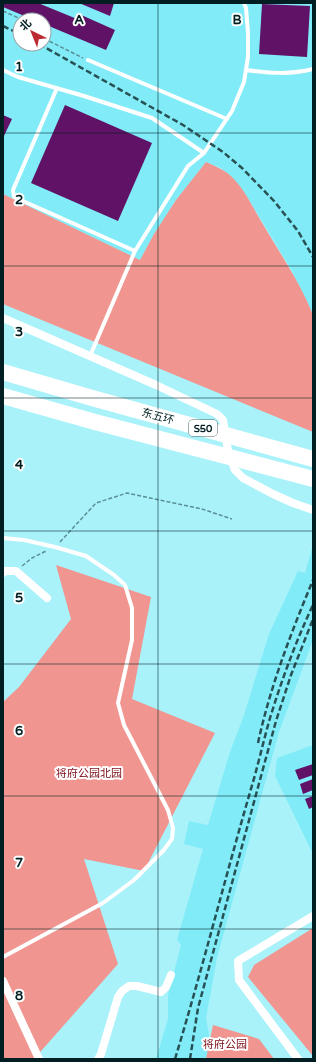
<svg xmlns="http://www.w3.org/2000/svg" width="316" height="1062" font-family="'Varela Round','Noto Sans SC',sans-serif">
<rect width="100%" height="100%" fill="#a9f2fa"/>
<path fill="#81ecf8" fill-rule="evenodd" d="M3,3H313V315L292,271L248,198L232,177L221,168L206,162L176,200L154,234L140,260L3,194ZM20,20H44V44H20Z
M313,545V640L279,732L217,958L206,1018L210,1041L206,1059H156L168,1019V995L181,945L177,940L203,849L184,844L189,821L208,825L230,752L244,715L269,634L298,571L305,573Z
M313,745V854L275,776L277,758Z"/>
<path fill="#f0958f" d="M206,162C215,166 225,170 232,177C246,191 254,210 264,226C281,255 301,284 313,315V432L3,304V194L140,260L154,234L176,200Z
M56,565L151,597L132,699L215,733L144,871L84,859L118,964L34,1059H3V702L19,687L71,619Z
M313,928V1056L248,977L254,965Z
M213,1025L259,1039L274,1059H206Z"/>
<path fill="#601267" d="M3,3H38L77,19L79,14L115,30L106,50L44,24V20H34L3,7Z
M79,3H114L110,16Z
M262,4L310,6L307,57L259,54Z
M65,105L152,143L118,221L31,183Z
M3,115L12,119L3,138Z
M313,764V775L299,780L295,770Z
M313,779V790L303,794L300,784Z
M313,796V807L309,809L305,799Z"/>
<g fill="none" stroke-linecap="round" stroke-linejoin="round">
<path stroke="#5a8f95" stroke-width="1.5" stroke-dasharray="4 2" stroke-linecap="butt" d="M3,11L23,20
M44,29L48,31L45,39L83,58
M60,542L96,503L127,493L202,509L232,519
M22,566L32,558L46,551"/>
<path stroke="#fff" stroke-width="4" d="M88,60L227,119
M3,70L18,77L84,96L152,118L204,153
M246,70C270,73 289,75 313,69
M57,88L13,190L14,197L135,251
M90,356L135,251L188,166L204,153L232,111L244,82L248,57V33L246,8L244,3
M3,538L24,540L55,547L86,556L114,575L125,585L132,608V640L118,703L124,725L168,810L173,828L172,839L163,851L134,880L103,903L3,957"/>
<path stroke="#fff" stroke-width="8" d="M3,318L156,385L217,414L223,420L228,451L235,470L243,478L273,494L293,503L313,510
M3,573L5,571H16L47,598
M3,981L39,1059
M98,1059L101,1054L118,997L122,991L129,986H137L161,992L166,987L171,975
M298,1059L239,980L238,961L313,916"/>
<path stroke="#fff" stroke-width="16" d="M3,372L92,398L313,459
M3,396L95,422L313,479"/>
<path stroke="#285155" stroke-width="2.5" stroke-dasharray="6 3" stroke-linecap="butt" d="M3,26L20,34
M39,44L183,125L223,152L242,168L274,201L298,231L313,257
M258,743C270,687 291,633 313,580
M175,1059C203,967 226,874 253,782C259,761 264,739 270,718C282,679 296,641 313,605
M190,1059L198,1008L276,721L291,675L313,619"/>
</g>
<path fill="none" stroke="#011f22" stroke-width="1" stroke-opacity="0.55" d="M158,3V1059M3,133H313M3,266H313M3,398H313M3,531H313M3,664H313M3,796H313M3,929H313"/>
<g text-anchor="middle" stroke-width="4" stroke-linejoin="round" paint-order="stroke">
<rect fill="#fff" stroke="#4d6264" stroke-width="1" x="189" y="420" width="28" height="16" rx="3"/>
<g font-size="10" font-weight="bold" fill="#011f22">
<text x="203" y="432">S50</text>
</g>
<g font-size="11" fill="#011f22" stroke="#fff">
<text transform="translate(158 416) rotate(15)" y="4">东五环</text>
</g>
<g font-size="11" fill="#7c0c16" stroke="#fff">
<text x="89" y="777">将府公园北园</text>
<text x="225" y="1048">将府公园</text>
</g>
</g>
<g font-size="13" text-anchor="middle" font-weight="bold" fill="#011f22" stroke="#fff" stroke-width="4" stroke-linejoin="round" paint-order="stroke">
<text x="79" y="24">A</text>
<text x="237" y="24">B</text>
<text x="19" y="71">1</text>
<text x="19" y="204">2</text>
<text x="19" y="336">3</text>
<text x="19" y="469">4</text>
<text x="19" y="602">5</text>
<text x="19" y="735">6</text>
<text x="19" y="867">7</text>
<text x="19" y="1000">8</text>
</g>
<rect width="316" height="1062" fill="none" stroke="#011f22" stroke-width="8"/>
<g transform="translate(32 32) rotate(317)"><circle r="19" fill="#ffffff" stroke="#99a5a7"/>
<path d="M0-3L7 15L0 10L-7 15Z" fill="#bb2b30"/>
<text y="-6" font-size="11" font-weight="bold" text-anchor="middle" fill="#011f22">北</text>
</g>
</svg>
